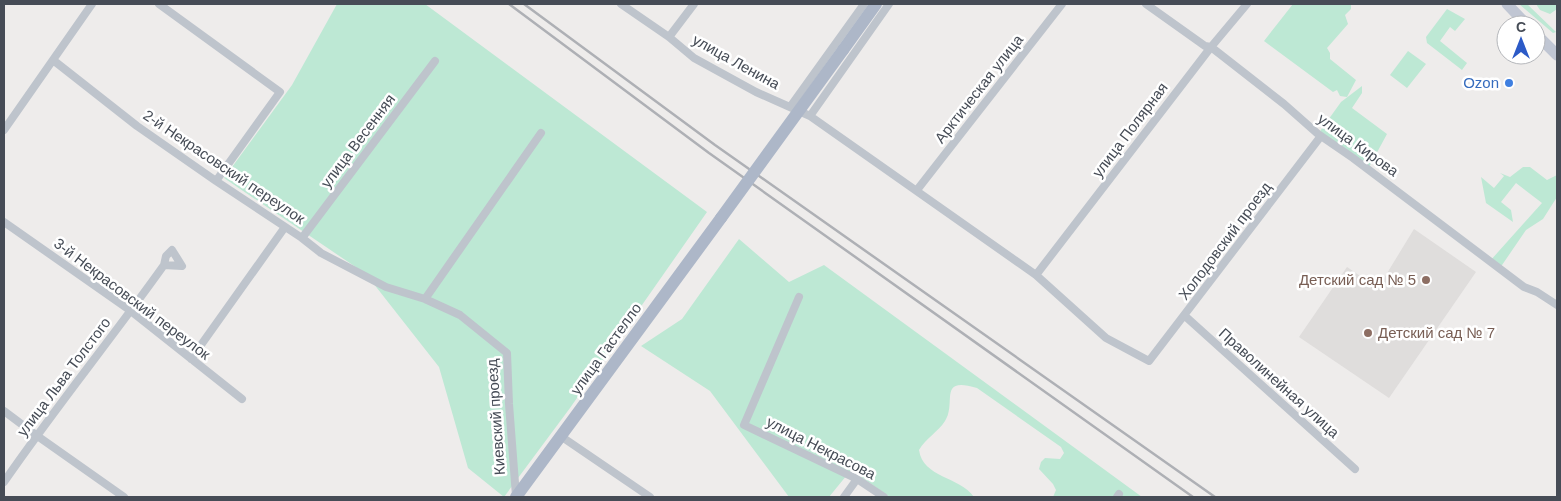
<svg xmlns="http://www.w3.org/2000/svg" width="1561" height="501" font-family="Arial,sans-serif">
<rect width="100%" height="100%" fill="#eeeceb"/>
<path fill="#dfdddc" d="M1414,229L1476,272L1389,398L1299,337L1347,267L1378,288Z"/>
<path fill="#bde8d4" d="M337,4H425L707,212L570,408L504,497L468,468L439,367L366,274L224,178L292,85Z
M1293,4H1308L1310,5L1312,4H1351V9L1345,15L1348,24L1327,48L1330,53V59L1356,80L1347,97L1340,96L1337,90L1333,92L1264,41Z
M1519,4H1527L1556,32L1553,33Z
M1536,4H1557V9L1550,14L1540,10Z
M1447,9L1465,19L1455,31L1450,27L1440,41L1467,63L1462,70L1427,43L1426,37Z
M1408,51L1426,64L1407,88L1390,75Z
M1362,86V93L1352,108L1387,134L1368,169L1318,134L1341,102Z
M1523,167H1530L1547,180L1557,175V197L1543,219L1526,230L1500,268L1490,261L1542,203L1516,183L1501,202L1511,210L1513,222L1486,203L1481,177L1494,188L1504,176L1500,173L1510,177Z
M739,239L789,282L824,265L1142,497H1053L1056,490L1053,484L1039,469L1041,462L1045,458L1060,459L1064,453L1061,447L977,388C937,376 957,403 945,421C938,432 926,438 919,450C923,478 959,476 974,497H890L851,470L829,497H789L710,391L641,346L682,319Z"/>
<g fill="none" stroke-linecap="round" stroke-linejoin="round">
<path stroke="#bec4cc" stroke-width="8" d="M159,4L280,92L216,181
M621,4L669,37L694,58L756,92L810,116L1036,275L1106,338L1149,361L1321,136
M1146,4L1205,46L1211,47L1284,104L1318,134L1353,158L1524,287L1537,292L1557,305
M669,37L694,4
M53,60L137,126L216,181L302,238L321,253L386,287L425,299L460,315L507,353L509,404L516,496
M790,107L864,4
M810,116L889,4
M4,130L92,4
M917,190L1062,4
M4,222L131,311L242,399
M302,238L435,61
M1036,275L1211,47L1247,4
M799,297L744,425L857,479L884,497
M425,299L541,133
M1185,316L1355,469
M191,359L285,227
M4,411L36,435L124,497
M562,437L650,497
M4,482C55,408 112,338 164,265L166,256L172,250L182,266L164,265
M844,497L857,479
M1117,497L1119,494"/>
<path stroke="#c0c6d3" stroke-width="11" d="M1507,4L1527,25
M1536,34L1557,55"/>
<path stroke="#adb7c8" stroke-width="12" d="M843,50L876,4
M516,497L721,218"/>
<path stroke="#aeb0b5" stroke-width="2.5" d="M509,4L709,153L1193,497
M524,4L715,145L1215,497"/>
<path stroke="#adb7c8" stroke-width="12" d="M721,218L843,50"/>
</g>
<circle fill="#3f7fe0" stroke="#fff" stroke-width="2" cx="1509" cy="83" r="5"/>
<g fill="#8d6e63" stroke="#fff" stroke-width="2">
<circle cx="1426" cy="280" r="5"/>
<circle cx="1368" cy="333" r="5"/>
</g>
<g text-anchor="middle" stroke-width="5" stroke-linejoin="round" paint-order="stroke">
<g font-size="15" fill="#464c56" stroke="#fff">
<text transform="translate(736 62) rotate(29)" y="5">улица Ленина</text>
<text transform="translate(979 89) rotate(-52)" y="5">Арктическая улица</text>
<text transform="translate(1130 130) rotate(-53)" y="5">улица Полярная</text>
<text transform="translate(358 141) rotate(-53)" y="5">улица Весенняя</text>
<text transform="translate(1358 145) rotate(36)" y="5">улица Кирова</text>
<text transform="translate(224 167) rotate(34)" y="5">2-й Некрасовский переулок</text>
<text transform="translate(1225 241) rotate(-53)" y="5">Холодовский проезд</text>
<text transform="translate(132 299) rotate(37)" y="5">3-й Некрасовский переулок</text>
<text transform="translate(606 349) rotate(-54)" y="5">улица Гастелло</text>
<text transform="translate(64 377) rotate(-53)" y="5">улица Льва Толстого</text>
<text transform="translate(1279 383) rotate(42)" y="5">Праволинейная улица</text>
<text transform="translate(496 417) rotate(-94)" y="5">Киевский проезд</text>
<text transform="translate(821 448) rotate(27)" y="5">улица Некрасова</text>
</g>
<g font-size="15" fill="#366cbe" stroke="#fff" text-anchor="end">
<text x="1499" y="88">Ozon</text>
</g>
<g font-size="15" fill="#785e54" stroke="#fff" text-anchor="end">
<text x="1416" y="285">Детский сад № 5</text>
<text x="1378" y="338" text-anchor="start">Детский сад № 7</text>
</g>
</g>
<rect width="1561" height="501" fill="none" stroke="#464c56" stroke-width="10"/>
<g transform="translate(1521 40)"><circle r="24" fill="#ffffff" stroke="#b5b7bb"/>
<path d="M0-4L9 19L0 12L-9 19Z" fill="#2c5ac7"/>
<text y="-8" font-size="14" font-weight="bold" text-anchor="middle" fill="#464c56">С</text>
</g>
</svg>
